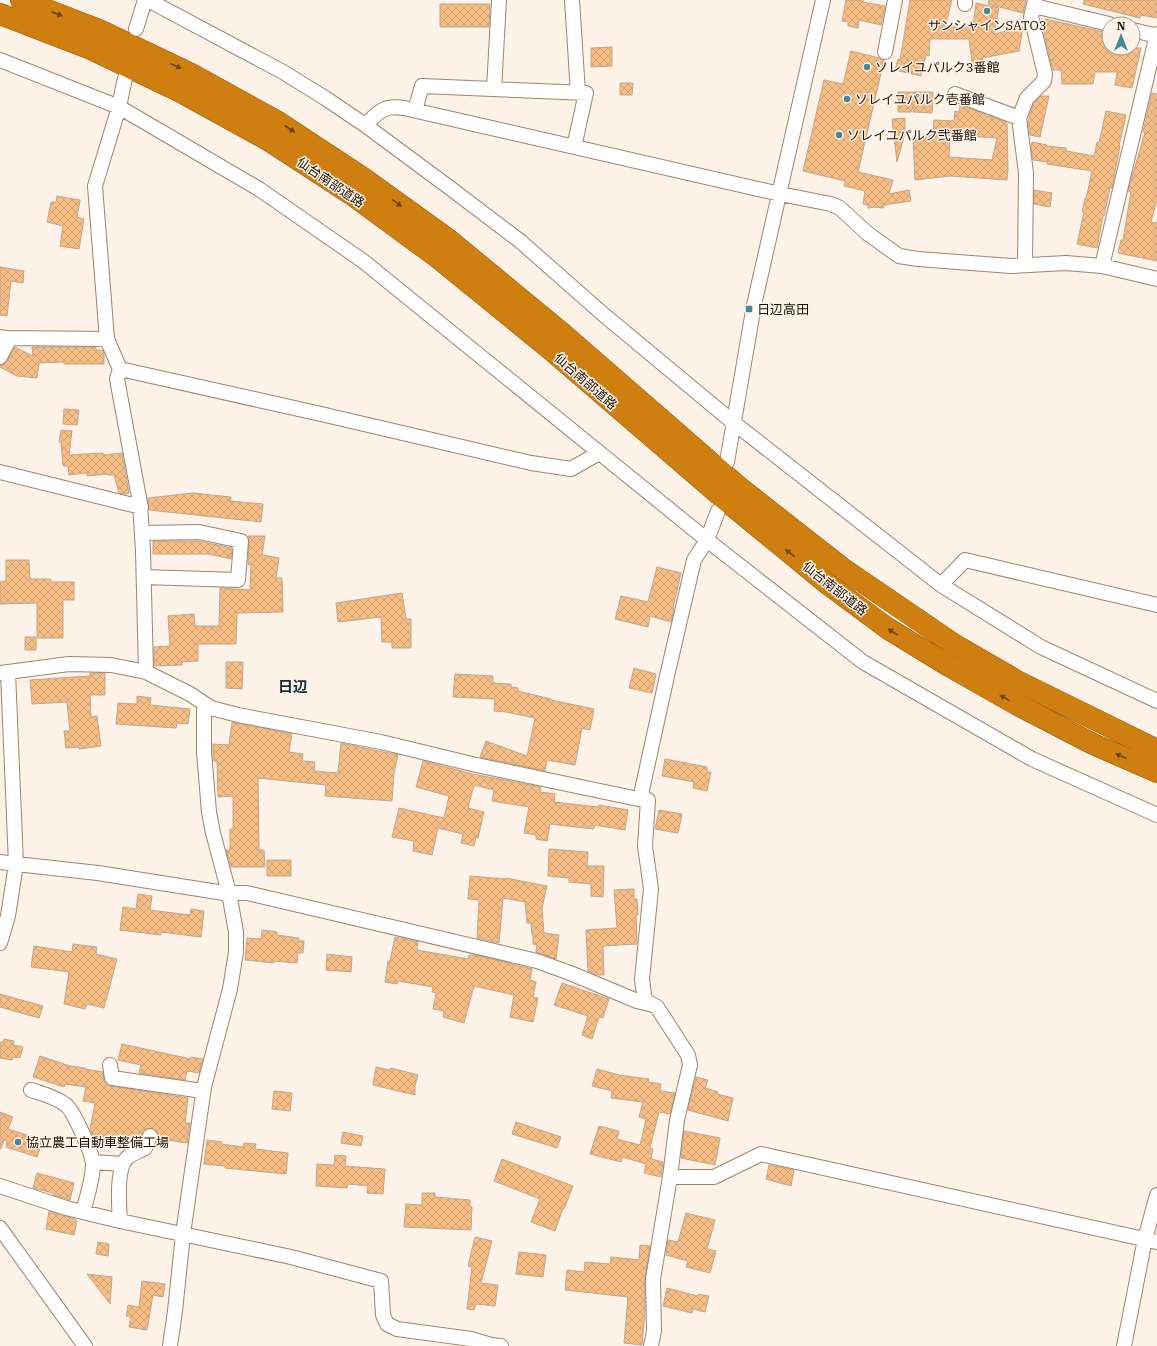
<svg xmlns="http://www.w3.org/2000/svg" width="1157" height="1346" font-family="'IBM Plex Serif','Noto Sans JP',serif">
<defs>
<pattern id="building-cross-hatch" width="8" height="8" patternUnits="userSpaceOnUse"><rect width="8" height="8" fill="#f6be85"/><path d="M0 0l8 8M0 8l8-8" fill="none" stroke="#d2a271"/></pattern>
</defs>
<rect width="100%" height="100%" fill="#fdf2e7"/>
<path fill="url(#building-cross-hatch)" stroke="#c1a68d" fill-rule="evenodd" d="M846,0H863V2L885,6L881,25L859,20L858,28L848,26V22L842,21Z
M910,0H952L945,27H973L976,3L999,8L994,34L1023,27L1019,51L982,58L984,66L973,69L969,39H930L929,56L926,55L921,76L895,70L898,59L900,60Z
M989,0H1026L1023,13L988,4Z
M1084,0H1157V18L1141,15L1140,18L1083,4Z
M440,4H490L489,27H440Z
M1045,19L1109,33V48H1141L1132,88L1115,85L1117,72H1095L1093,84H1062L1061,70H1053L1043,29Z
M612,47V66L591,67V48Z
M851,51L879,58L884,60L858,172L893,180L889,194L909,190L911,201L884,205L883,208L875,207L868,208V205L863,204L865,191L844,186L845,181L803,171L824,80L843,84Z
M620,83H633L632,95H620Z
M898,92H933L932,113L913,112V106L911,112H898Z
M1152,93L1157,94V199L1151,222L1157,223V261L1118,253L1121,240H1123L1131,192L1128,191L1145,132H1143Z
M1041,96H1049L1040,137L1030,135L1028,123L1030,114L1034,103Z
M960,105L985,114V116H991L1007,123L1008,169L1007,180L950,176L915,180L913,136L933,135L934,120L954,121L955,111L959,112ZM950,135L997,138L992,160L949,157Z
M1106,111L1126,115L1119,146H1120L1112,188H1110L1104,216H1103L1097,248L1077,244L1084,212H1082L1085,198L1086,199L1092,171L1047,164L1048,162L1033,160L1031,148L1032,142L1047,145V146L1066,148V151L1094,156L1097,142L1099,143Z
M905,118V133L897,162L892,119Z
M1034,190L1052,193L1050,207L1034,204Z
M57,196L80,200L77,217L84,219L79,249L60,246L63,226L47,222L51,202H56Z
M0,267L24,271L23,283L11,281L7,316L0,315Z
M15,347L33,356L32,347H96V350H103L104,353V364H64V362L39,363L37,378L17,376L0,367V365L4,364L7,361Z
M64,409L79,410L77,425L63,424Z
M61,430L72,431L69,455L103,453V455L122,453L129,493L125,494L119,493L114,475H108V474L87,476V473L69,475L68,466H63L61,442H59Z
M193,493L231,497L230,501L263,504L261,522L149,510L148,498Z
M248,536H265L262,555L279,558L276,578H282L283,612L237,613L236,644H198V661L182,662V665L154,666V647L170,646L168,616L194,614L195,626H219L220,588L250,590L251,565L248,564L249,542Z
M153,541H198L232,548L231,559L208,554H153Z
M6,560H29L30,579H51V582H74V600H63V638H37V603L0,604V582L6,581Z
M657,567L681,573L673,608L674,609L671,622L650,616L648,627L615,619L621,596L648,602Z
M402,593L406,619H411V648H392V642H382L381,617L338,622L336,603Z
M25,637H36V650H25Z
M226,662H243L242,689L226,688Z
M634,668L656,674L652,693L629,688Z
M90,673H105V695H90L91,717L97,716L101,746L79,749V747L66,748L64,731H70L67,702L32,704L30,680L90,676Z
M455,674L493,676V683L511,684V687L518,688V691L551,699V700L594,709L590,730L582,728L575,765L547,760L545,771L480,757L486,741L527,756L535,718L506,712L494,711L495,699L453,697Z
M137,696L151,698L150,705L190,709L188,724L177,723L176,728L116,724L118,703L137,704Z
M232,722L292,734L289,752L303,754L302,761L315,762L314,771L338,773L341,743L398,755L394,773L392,801L325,796L326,785L258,778L259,850H264L265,867H231L226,850H230V829H233V796L218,797L217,761H213V744L229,745Z
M665,759L707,767V772H711L707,791L693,788L694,782L662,776Z
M423,761L473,774L541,787L540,792L555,794L554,802L598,807L599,805L628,810L625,830L595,825L594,829L550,824L547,841L536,839V835L524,833L529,807L492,801L494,790L474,785L468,808L484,812L478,838L476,837L474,846L461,843L463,834L438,828L432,855L413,851L414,841L392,837L399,808L444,818L449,796L416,787Z
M659,810L682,814L678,833L655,829Z
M549,849L588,852L587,866H604L603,897L591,896V884L569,882V878L548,876Z
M267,860H291V876H267Z
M470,876L506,879V878L547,886L542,908L544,933L559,935L556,959L536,952L537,945L533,944V935H532L531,923H527L525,902L503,898L499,943L477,938L479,900L468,899Z
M634,889V899H637L638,915H636L637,944L603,946L604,975H597L588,971L586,930L617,928L614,890Z
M138,894L152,896L150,910L190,915L191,909L204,911L201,937L161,932V935L120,930L123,907L136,909Z
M262,930L277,932V935L299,938V941H304L303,953H298L297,963L274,961V963L245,960L247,938L261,939Z
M395,937L418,942L417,950L468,959L469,955H475L532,969L530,980L536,982L533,997L538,998L533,1022L510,1017L514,995L474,986L464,1023L443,1017L444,1011L433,1009L436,993L432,992L433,987L398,981L397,984L385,982L388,961H390Z
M73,944L97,947L96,954L117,959L104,1008L87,1004L85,1009L64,1004L69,972L31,967L34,946L72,952Z
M327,954L352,957L351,972L326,970Z
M562,983L609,999L603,1018L599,1017L592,1039L582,1035L588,1016L554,1005Z
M0,994L43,1006L39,1018L0,1007Z
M4,1039L14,1041L13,1045L23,1047L20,1058L13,1057L12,1060L0,1058V1042H3Z
M122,1044L191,1059V1057L203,1059L199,1073L187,1071L185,1080L139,1073L141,1065L118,1060Z
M40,1056L70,1066L85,1068V1069L103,1072L104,1082L111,1086L188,1098L185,1123H190L187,1143L160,1139L159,1145H156L158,1135L156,1131L149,1128L145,1130L138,1142L130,1140L129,1146L123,1144V1147L104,1143L105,1140L94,1138L90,1129L95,1103L83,1101L86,1087L65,1084L64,1087L33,1077Z
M376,1067L390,1070L391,1068L418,1075L415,1086V1095L373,1085Z
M597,1069L619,1075L649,1079L648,1082L661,1084L660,1091L675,1093L670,1114L659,1112L650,1148L653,1149L651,1159L663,1162L661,1177L644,1173L646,1164L622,1157L621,1162L590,1154L599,1126L619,1131L617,1139L640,1145L646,1119L639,1117L643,1102L611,1098L612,1091L592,1086Z
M696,1077L708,1080L705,1088L718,1092L717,1094L733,1098L728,1121L688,1110Z
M274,1091L292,1093L290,1111L272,1109Z
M0,1112L13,1117L8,1129L43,1140L37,1157L6,1147L7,1141L4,1140L1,1149L0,1148Z
M516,1122L561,1137L557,1148L512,1134Z
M684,1131L720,1138L715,1165L681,1158Z
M343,1132L363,1136L361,1146L341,1143Z
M207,1140L222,1142L221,1144L243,1147L244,1143L256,1144L255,1149L288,1153L286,1174L225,1168V1166L204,1164Z
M335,1155L346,1156L345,1166L385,1169L383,1194L367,1193L368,1186L348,1184L347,1188L316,1186L317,1164L334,1165Z
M502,1159L573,1186L564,1209L563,1208L555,1231L531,1222L540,1199L494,1181Z
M769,1165L794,1170L791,1186L766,1179Z
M37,1173L74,1183L70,1200L53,1195V1193L33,1188Z
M422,1193H435V1197L470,1200V1207H472L471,1230L404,1227L406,1204L422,1205Z
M49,1211L75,1219V1220L77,1221L74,1235L46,1229Z
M686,1213L715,1220L707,1249L716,1251L710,1273L686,1267L688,1261L666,1255L668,1240L678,1242Z
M475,1237L492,1241L481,1283L498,1285L495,1306L476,1304L474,1310L467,1309L472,1267L468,1266Z
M98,1242L109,1244L108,1256L96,1254Z
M640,1245L650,1246L645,1278V1310L642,1345L624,1343L628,1297L565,1290L567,1270L584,1272L585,1262L610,1264L611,1257L639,1260Z
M519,1252L546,1255L543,1277L516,1274Z
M87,1274L112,1277L110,1304Z
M142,1281L165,1284L163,1297L153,1295L147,1330L129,1327L131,1317L126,1316L128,1305L139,1307Z
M667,1288L698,1296V1294L709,1296L705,1312L693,1309L692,1313L663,1306Z"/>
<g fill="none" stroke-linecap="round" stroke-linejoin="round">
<defs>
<path id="minor" d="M148,0L283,72L325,98L365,125L450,188L520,241L604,315L734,423L941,585L1041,647L1157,701
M572,0L578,93
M965,4V0
M1034,6L1109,24
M136,29L145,0
M1133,30L1157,36
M885,52L895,0
M0,60L119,107L259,189L363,261L707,540L863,662L1032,759L1157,815
M125,78L119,107L95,186L107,339L120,369L321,414L531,463L571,469L599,453
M494,89L499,0
M955,94L1019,118
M415,110L422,86L586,93L574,147
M365,125C379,112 383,105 404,108L780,194L831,204L840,208L867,233L899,256L918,259L1011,266L1066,263L1102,266L1157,279
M1025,265L1026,173L1019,118L1027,98L1044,81L1045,74L1031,17L1035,0
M1102,266L1157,34
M0,337L6,338L107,339
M0,357L10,338
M120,369L117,379L140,503L143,551L146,672
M727,462L754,305L823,0
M0,472L141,507
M142,533L199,532L241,541L238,580L144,577
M941,585L965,560L1157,605
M0,673L69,664L111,665L146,672L190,694L211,708L238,715L381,742L472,764L643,800
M0,862L16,864L8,672
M0,943L8,916L16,864L98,873L224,893H247L537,961L570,973L637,1001L653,1005
M110,1065L112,1078L203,1091
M31,1090C43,1094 56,1097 66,1105C74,1112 92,1152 93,1164C93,1180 87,1196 83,1212
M93,1162L122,1164
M670,1177H714L761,1154L1157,1242
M0,1186L66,1208L120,1221L291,1257L381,1281L383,1315L387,1324L397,1329L471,1339L491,1345L501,1346
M120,1221C119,1207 116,1166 128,1157C133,1153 140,1151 145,1148L150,1136
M0,1228L85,1346
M170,1346L175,1311L183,1234L204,1087L230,989L236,952V932L229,893L213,833L209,812L204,752V704
M651,1346L654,1331L653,1279L670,1177L677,1120L690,1065L688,1055L657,1007L646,1001L644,995L642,979L651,889L645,846L648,800H643L642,790L667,676L694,560L707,540L718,511
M1124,1346L1145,1239L1157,1195"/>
<path id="highway" d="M21,0L99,30L191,74L278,122L363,178L449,240L563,334L740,488L842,568L955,645L1017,681L1157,750
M0,14L91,49L181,92L268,140L351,194L437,257L550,349L729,503L829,585L887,628L949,666L1016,704L1093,744L1157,772"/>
</defs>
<use href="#minor" stroke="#9e846b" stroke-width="16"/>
<use href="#highway" stroke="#8f580c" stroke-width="22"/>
<use href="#minor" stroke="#fff" stroke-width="14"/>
<use href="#highway" stroke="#cf7f0f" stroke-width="21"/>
</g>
<defs><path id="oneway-solid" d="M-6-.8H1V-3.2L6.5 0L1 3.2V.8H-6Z"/></defs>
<g fill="#6b420b">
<use href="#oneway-solid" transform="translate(57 14) rotate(21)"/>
<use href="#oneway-solid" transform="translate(176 66) rotate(25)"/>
<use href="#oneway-solid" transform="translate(290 129) rotate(33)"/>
<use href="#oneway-solid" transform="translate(397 203) rotate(36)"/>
<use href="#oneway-solid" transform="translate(790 553) rotate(-141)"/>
<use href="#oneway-solid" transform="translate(893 632) rotate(-148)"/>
<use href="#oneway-solid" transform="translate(1005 698) rotate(-151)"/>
<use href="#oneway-solid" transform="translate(1121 756) rotate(-156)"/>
</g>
<g fill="#458699" stroke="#fdf2e7" stroke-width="1.5">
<circle cx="987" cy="11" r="4"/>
<circle cx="867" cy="67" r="4"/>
<circle cx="847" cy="99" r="4"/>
<circle cx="839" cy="135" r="4"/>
<rect x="745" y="305" width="8" height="8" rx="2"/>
<circle cx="18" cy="1142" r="4"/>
</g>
<g text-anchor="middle" stroke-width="3" stroke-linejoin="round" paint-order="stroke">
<g font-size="13" fill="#191007" stroke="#fdf2e7" text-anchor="start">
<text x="987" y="30" text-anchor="middle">サンシャインSATO3</text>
<text x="875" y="72">ソレイユパルク3番館</text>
<text x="855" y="104">ソレイユパルク壱番館</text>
<text x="847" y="140">ソレイユパルク弐番館</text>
<text x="757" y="314">日辺高田</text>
<text x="26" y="1147">協立農工自動車整備工場</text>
</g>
<g font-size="13" fill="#191007" stroke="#fdf2e7">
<text transform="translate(331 182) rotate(34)" y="5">仙台南部道路</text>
<text transform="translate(586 381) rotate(41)" y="5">仙台南部道路</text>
<text transform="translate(835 588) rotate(38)" y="5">仙台南部道路</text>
</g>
<g font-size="15" font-weight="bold" fill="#102f38" stroke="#fdf2e7">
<text x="293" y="692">日辺</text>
</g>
</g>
<g transform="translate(1121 36)"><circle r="19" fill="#fdf2e7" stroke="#a2988d"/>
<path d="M0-3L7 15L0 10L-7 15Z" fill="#458699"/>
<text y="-6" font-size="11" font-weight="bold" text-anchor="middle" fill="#191007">N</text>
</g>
</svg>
